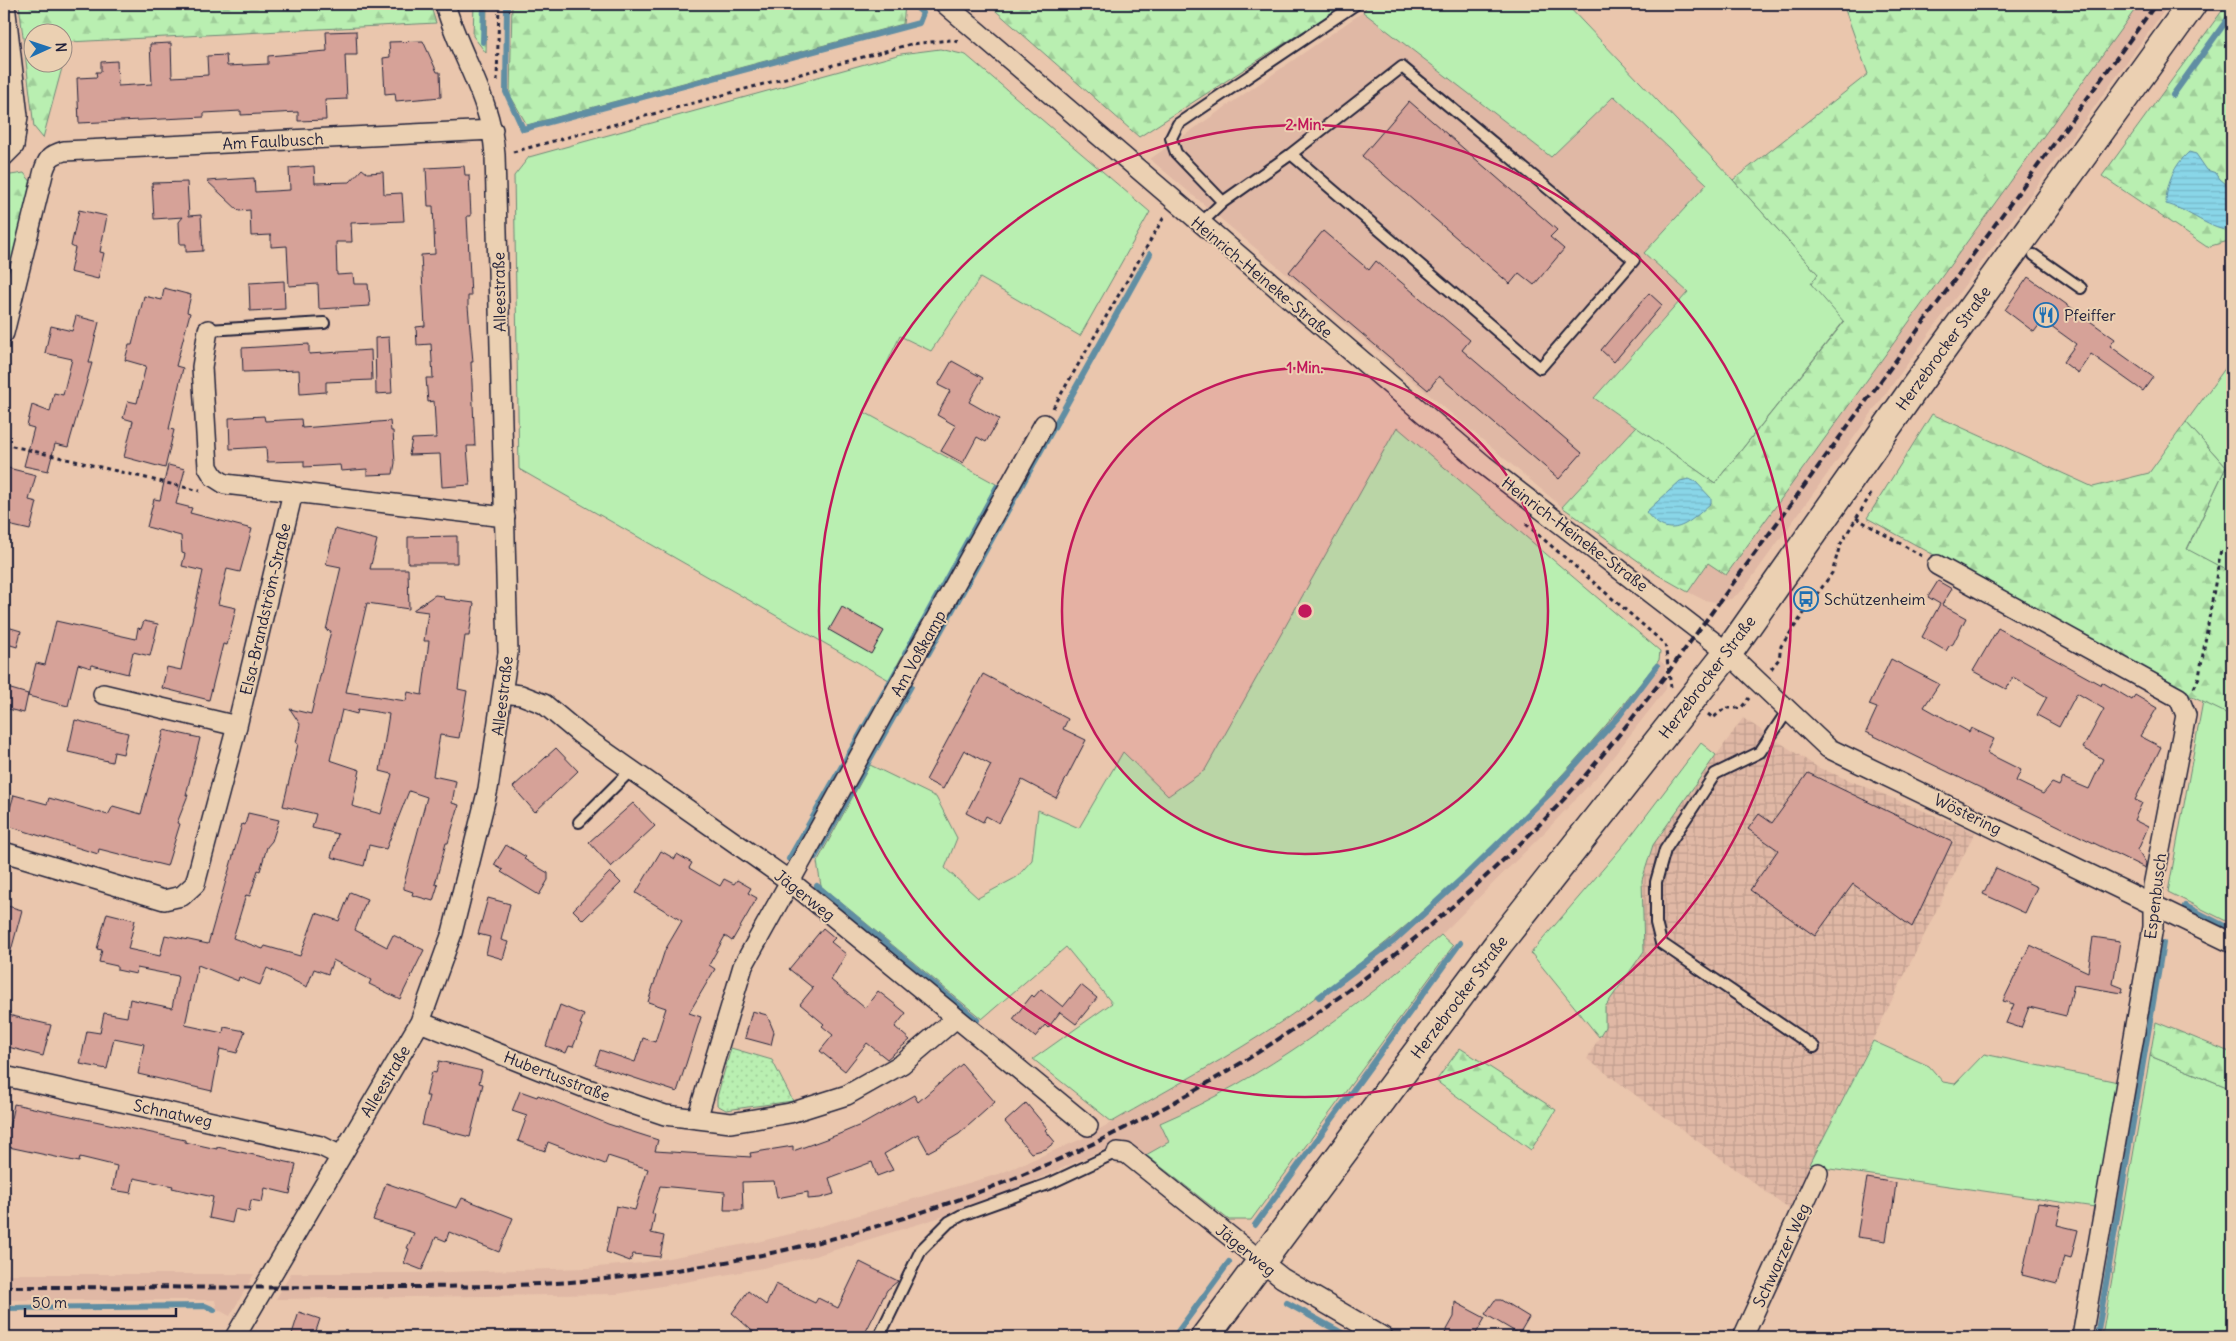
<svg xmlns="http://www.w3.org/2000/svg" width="2236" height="1341" font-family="Delius,sans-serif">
<defs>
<pattern id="industrial-grid" width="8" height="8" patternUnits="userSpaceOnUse" patternTransform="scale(1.25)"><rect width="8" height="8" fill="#e0b8a5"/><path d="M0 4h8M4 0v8" fill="none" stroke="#c09e8f"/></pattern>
<pattern id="forest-firs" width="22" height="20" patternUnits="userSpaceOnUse" patternTransform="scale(1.25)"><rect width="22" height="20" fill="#b9efb1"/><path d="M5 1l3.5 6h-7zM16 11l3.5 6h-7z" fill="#9fcd99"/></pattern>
<pattern id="park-dots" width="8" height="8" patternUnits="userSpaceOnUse" patternTransform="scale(1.25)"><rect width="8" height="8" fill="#b9efb1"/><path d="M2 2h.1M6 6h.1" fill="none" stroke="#9fcd99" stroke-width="1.8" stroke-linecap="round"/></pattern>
<pattern id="water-rules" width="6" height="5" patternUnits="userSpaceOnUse" patternTransform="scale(1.25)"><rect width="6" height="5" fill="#89d6e8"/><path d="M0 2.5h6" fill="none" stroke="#76b7c8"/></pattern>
</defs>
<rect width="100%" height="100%" fill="#eac6ad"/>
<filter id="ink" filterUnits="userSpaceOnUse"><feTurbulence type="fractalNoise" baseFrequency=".02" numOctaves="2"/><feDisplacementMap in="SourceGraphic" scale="10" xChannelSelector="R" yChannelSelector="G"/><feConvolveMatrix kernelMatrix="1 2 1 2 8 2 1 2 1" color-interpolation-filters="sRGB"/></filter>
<g filter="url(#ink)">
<path fill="#e0b8a5" d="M2139,4H2169L1743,590L1731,599L1715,602L1704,600L1688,592L1708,563L1726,575Z
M1363,12L1551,156L1614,96L1707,184L1644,253L1688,292L1594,398L1636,427L1562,507L1150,159Z
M1659,660L1665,665L1666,689L1602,771L1546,831L1441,935L1395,975L1301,1046L1201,1105L1161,1122L1169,1142L1146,1155L1123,1141L1011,1191L951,1214L815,1256L763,1268L617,1294L276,1299L291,1273H418L587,1268L641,1263L757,1242L811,1229L999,1174L1084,1138L1188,1079L1285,1020L1468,871L1577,760Z
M4,1274H254L230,1316L217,1309L215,1300H4Z"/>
<path fill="url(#industrial-grid)" d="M1743,718L1817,767L1975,832L1789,1209L1587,1059L1605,1027V1007L1644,951L1642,880L1653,845Z"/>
<path fill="#b9efb1" stroke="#6e8876" d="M1368,4H1566L1733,180L1818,274L1812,284L1844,321L1715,483L1594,398L1688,292L1644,253L1707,184L1614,96L1551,157L1363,12Z
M940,49L966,55L1150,212L1080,336L980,278L931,351L900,336L864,412L996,484L889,680L519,469L514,176L529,157L901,54Z
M2232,359V573L2187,550L2226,467L2186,422Z
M1397,427L1660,651L1659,660C1567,778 1462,886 1342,977C1323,991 1304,1007 1284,1020C1229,1057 1169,1089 1112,1122L1033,1059L1112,1003L1066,947L982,1019L821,886L817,862L870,765L936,797L957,838L945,868L978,898L1017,877L1032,860L1038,810L1079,828L1123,752L1168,796L1205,770Z
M2203,701L2232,716V924L2168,892Z
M1701,743L1716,755L1653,845L1642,880L1644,951L1605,1007V1027L1599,1037L1531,953L1627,841Z
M1441,935L1453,946L1251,1220H1229L1146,1155L1169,1142L1160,1123C1264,1078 1356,1009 1441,935Z
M1873,1041L1929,1066L1943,1082L1955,1084L1984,1054L2118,1082L2095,1207L1809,1166Z
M2150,1056L2232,1089V1337H2102Z"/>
<path fill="url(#forest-firs)" stroke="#6e8876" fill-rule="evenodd" d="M19,4H430L436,23L69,42L43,138L34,127ZM62,32V62H32V32Z
M474,4H487L486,53L473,36Z
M512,4H904L905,5L903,24L527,125L510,95Z
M988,4H1343L1344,5L1139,137Z
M1843,4H2139L1726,575L1708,563L1688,592L1658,575L1562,507L1636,427L1715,483L1844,322L1811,284L1818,274L1733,180L1868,74Z
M2227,4H2232V240L2207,247L2102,176Z
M24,173L32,183L4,292V176Z
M1932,414L2093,487L2149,473L2186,422L2226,467L2187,549L2232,573V716L2182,692L1867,518Z
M2156,1022L2232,1053V1089L2150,1056Z
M1460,1048L1556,1110L1531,1150L1436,1081Z"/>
<path fill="url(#park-dots)" stroke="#6e8876" d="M731,1048L772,1060L793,1101L726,1110L717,1105V1097Z"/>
<path fill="url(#water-rules)" stroke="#608ea3" d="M2189,152L2196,154L2207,170L2216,173L2220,179L2232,189V230C2214,233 2186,208 2166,204C2166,184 2174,165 2189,152Z
M1689,479L1696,482L1711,498V503C1689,523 1670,543 1646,512L1680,481Z"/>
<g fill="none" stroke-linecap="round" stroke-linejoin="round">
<path stroke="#608ea3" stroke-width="6" d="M507,4L506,92L523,129L919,23L923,13L912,4
M483,42L484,4
M2173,95L2232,13
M905,654L997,487
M928,654L1150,254
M815,857L911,686
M789,859L898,668
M817,886L977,1020
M2185,906L2232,930
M1319,997L1395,940L1468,873L1551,792L1620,715L1657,666
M1255,1225L1460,943
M1287,1303L1349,1337
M4,1308L205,1306L214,1310
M1174,1337L1229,1262
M2097,1337L2163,943"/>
</g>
<path fill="#d6a298" stroke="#22223b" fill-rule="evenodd" d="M356,31L357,55H345L347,99L325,100L326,120L298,121V112L241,115V111L204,113V117L79,123L77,78L97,77L96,72H101V62L117,61L118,86L152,84L150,44L171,43L172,77L208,75L207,56L226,55L227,66L268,64V56L327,51L326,32Z
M423,41L437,72H440L441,97L396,101L395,93L385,94L383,58L390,57L389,42Z
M1409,101L1557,230L1550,237L1564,249L1534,285L1519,273L1510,284L1362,156Z
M314,166L315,183L350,182L362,169L367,173L383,172L384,194L402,193L404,221L351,223L352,242H336L337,275L353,274L354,284H368L370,306L319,309L318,284L289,286L287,246L271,247V235L251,236L250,210L239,211L207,181L254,178L255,192L290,190L289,168Z
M464,166L465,175H469L471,216H467L471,296H468V306L473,362H471L475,446H467L470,485L442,487L440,454L409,455L412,439L436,438L434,401L428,402L426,378H433L431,344L417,345L416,327L425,326L421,255L435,254L433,206H428L426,168Z
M187,182L189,216L201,215L203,251L186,252V244H180L179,222L183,217L154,219L152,183Z
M79,210L107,216L100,252L104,253L98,279L70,272L75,248L71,246Z
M1323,231L1369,270L1376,261L1470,340L1462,350L1582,453L1559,479L1439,376L1428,390L1289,272Z
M2028,277L2115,339L2110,346L2153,377L2143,391L2091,354L2078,373L2063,362L2076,344L2043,320L2034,332L2005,310Z
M284,281L285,309L250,311L249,283Z
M164,288L191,295L187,312L190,313L176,366L183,368L169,429L174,430L165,468L124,457L133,421L123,418L128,401L137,403L146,366L125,360L129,345H132L144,296L162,300Z
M1649,293L1662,305L1614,362L1601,350Z
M76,316L99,322L89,363H92L68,447L55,444L48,471L24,466L34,428L27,426L32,405L50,412L54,393L63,395L72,359L45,353L51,326L72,331Z
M389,337L392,393L376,394L375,338Z
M309,344V354L371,350L372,380L326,382V392L300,394L299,370L243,372L242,348Z
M952,361L983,378L969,402L999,419L986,442L977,437L963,463L941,451L956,426L937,415L950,391L938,385Z
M264,416L265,421L301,419L302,428L390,421L391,431H393L395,463L393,474L367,475V469L341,471L340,465L304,467V461L267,462L266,447L230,449L229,418Z
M168,465L185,469L176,504L192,508L190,513L252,529L240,572L227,569L218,604L236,608L227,645L223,644L209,700L162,688L167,667L181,670L203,571L182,566L185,554L182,553L181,536L147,527L154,499L160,500Z
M4,467L36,475L29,500L37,502L30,530L4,524Z
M335,529L377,540L370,569H408L409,609L367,603L346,692L406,701L408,692L422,695L429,641H424L428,612L413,610L435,595L443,596L444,599L474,603L469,636H465L458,689L467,691L459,738L440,735L433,776L456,781L452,803L459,805L448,843H446L435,884L438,885L433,901L412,895L413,892L404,889V883L427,797L409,791L386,849L369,845L364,866L331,857L338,834L312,828L316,814L283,806L298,744L296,743L300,724L290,709L311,714L331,631L326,630L341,567L326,564ZM358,709L389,714L380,771L392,774L381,814L352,806L360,770L330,760L342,710L357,714Z
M457,536V563H408V537Z
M1938,581L1952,589L1942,605L1966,618L1953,644L1949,646L1946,651L1922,637L1940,604L1928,597Z
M842,607L884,631L871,654L829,630Z
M56,621L136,639L138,628L141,629L144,621L158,624L150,656L133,652L128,674L92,665L91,668L78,664L68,706L28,696L36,663L45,665Z
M4,626L21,631L17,647L4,643Z
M1998,628L2101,685L2102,682L2132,700L2135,695L2157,708L2140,736L2161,747L2135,800L2142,803L2134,820L2148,827L2138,850L2146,863L2145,868L1866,732L1877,708L1869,705L1891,659L1939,684L1924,707L1969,732L1971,728L1994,739L1987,753L2021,770L2016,781L2043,794L2052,783L2059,786L2063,778L2089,789L2103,759L2083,748L2104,709L2077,693L2059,727L2037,715L2047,697L2013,677L2006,689L1973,671Z
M983,674L1068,719L1063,729L1086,740L1056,798L1022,780L999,823L986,816L983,822L966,813L991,765L964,750L943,789L926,780Z
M4,687L28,694L24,713L4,708Z
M75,720L128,733L123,754L114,752L112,762L68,752Z
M164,730L200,738L186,795H188L177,823L180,824L167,866L99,849L98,854L5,825L14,795L47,804L49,798L108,815L113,806L141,814Z
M556,748L578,771L535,812L513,787Z
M1808,773L1952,842L1912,927L1853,884L1815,936L1750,890L1778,850L1748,829L1759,814L1772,823Z
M633,803L655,826L611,867L589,842Z
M248,813L279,820L272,841L267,847L260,871L258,870L250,896L246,895L233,938L263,949L265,946L300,956L316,913L339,921L350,892L367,899L355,930L387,947L393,935L424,950L400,999L369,984L371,980L333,960L328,974L314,969L307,987L267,968L260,985L239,977L238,981L198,965L185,1025L223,1033L224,1027L245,1031L237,1053L220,1049L212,1091L138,1074L144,1044L114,1038L107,1069L80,1064L87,1031L100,1033L104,1013L127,1017L130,999L172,1008L178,976L137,968L136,974L117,970V966L99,962L102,950L97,949L107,913L135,920L128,949L160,956L165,935L208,944L242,824L245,825Z
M506,845L526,857L524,859L548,873V880L539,895L501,872L503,870L494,865Z
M661,851L675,859L677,854L692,863L689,868L720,886L724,879L734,884L737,880L751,888L748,893L757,898L732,941L725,936L709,965L715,969L689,1013L701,1017L677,1092L595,1065L600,1050L635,1062L643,1038L655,1042L666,1008L648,1002L665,950L682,921L636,893Z
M1996,868L2037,887L2025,913L1983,894Z
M610,872L621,883L583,920L573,910Z
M488,898L510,904L501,940L508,942L503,959L486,954L490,937L478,934Z
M4,905L22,910L9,958L4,957Z
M823,928L835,938L831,942L846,954L831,980L865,1008L878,991L906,1013L895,1027L910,1040L887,1059L867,1043L845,1071L820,1051L833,1035L822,1026L824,1024L800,1004L813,988L789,969Z
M2093,937L2120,941L2113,984L2123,988L2122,993L2074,985L2066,1016L2029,1007L2021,1028L2006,1023L2014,1004L2003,1001L2030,945L2088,972Z
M1081,985L1097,998L1076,1024L1060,1012L1048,1028L1045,1025L1035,1037L1013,1019L1032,995L1034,997L1041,989L1063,1007Z
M560,1005L584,1015L580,1024L582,1025L573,1047L569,1046L566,1053L546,1046Z
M752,1011L767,1015L774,1032L771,1045L745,1038Z
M4,1014L51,1025L43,1056L4,1046Z
M439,1061L482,1071L479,1083L483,1084L470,1137L422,1125L429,1096H426L432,1072L436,1073Z
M962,1064L995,1102L959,1134L941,1145L928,1152L918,1134L884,1154L893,1170L877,1176L872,1162L829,1178L834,1194L820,1198L808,1199V1192L777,1198L774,1181L742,1182L743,1210H724L725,1192L660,1186L652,1213L655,1214L651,1233L664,1236L660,1257L633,1254L630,1261L606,1252L616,1206L635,1210L648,1169L608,1156L605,1164L548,1142L545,1151L518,1141L527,1116L512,1111L520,1091L537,1097L538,1095L608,1124L658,1140L655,1151L751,1157L750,1153L793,1146V1151L837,1135L863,1124L914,1095L918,1102Z
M1026,1103L1047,1128L1045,1130L1055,1142L1046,1149L1031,1153L1005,1122Z
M14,1104L185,1140V1142L217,1149V1147L296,1164L290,1194L265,1188L262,1202L251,1200L249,1212L235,1209L232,1223L209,1218L213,1197L172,1188L173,1186L134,1178L131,1193L112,1190L117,1166L80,1157L79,1162L4,1146V1127L9,1128Z
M1867,1178L1896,1183L1891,1222H1889L1886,1241L1857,1237Z
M386,1183L457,1208L462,1198L513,1218L499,1252L449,1232L446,1241L436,1237L422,1270L404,1263L409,1249L407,1248L414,1233L373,1220Z
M2038,1203L2061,1206L2057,1225L2078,1230L2071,1258L2064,1256L2057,1284L2022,1275Z
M860,1262L898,1281L887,1290L863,1337H759L732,1313L748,1291L766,1305L776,1284L815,1303L818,1298L838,1308Z
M1495,1300H1501L1529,1317L1519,1334L1485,1314Z
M1455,1302L1485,1318L1474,1337H1443L1454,1317Z
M299,1312L320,1319L314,1337H291Z"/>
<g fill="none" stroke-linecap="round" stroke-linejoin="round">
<defs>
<path id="lane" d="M1223,202L1291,154L1540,368L1634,260L1402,67L1291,154
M1200,224L1223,202L1176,153L1171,138L1178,124L1356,4
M2034,255L2081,288
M208,330L324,323
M1788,710L1760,752L1715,774L1665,850L1656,882V923L1661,943L1814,1047
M579,822L631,770
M879,1337L921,1250L949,1222L962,1215L1051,1183L1117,1152"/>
<path id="street" d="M945,4L1484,465L1728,653L1828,748L2232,943
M4,156L14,146L18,116L5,4
M208,330L202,367L208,467L214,477L225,484L505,517
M4,333L44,170C48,158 51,155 64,151L493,130
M1937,565L2179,698L2186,715L2153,886V927L2082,1337
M503,693L521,695L544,704L580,734L791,882L1088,1126
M103,694L237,726
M4,852L164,900L182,896L195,884L237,726L293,492
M420,1022L585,1088L665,1115L731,1123L790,1113L847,1095L902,1064L956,1018
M4,1076L321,1146L341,1156
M697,1119L743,966L1044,424
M1117,1152L1126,1153L1282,1278L1383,1337
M235,1337L420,1022L452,933L488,789L508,653L495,155C491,96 460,58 445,4
M1743,1337L1818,1173"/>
<path id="secondary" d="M1205,1337L1499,943L1728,653L1913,390L2192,4"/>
</defs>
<use href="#lane" stroke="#22223b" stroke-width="14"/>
<use href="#street" stroke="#22223b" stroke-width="22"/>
<use href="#secondary" stroke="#22223b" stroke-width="31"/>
<path stroke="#22223b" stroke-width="3" stroke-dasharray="4 4" stroke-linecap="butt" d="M497,81L499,4
M513,152L911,44L951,40L959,42
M1053,408L1164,217
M4,444L200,491
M1856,518L1922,556
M1526,524L1665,644L1671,687
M1771,669L1779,659L1781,646L1832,573L1840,545L1871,494
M2194,688L2199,677L2221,549
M1708,714L1713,718L1725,708H1741L1749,698"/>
<use href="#lane" stroke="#ebd0b2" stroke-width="10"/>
<use href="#street" stroke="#ebd0b2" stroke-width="19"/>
<use href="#secondary" stroke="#ebd0b2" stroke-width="28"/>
<path stroke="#22223b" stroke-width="4" stroke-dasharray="8 4" stroke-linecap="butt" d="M4,1287C116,1287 228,1288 341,1287C437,1287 535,1288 631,1276C979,1236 1290,1075 1536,828C1585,780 1627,725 1669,671L2156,4"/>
</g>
</g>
<circle cx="1305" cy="611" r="243" fill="#c2185b" fill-opacity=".12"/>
<g fill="none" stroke="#c2185b" stroke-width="2.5">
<circle cx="1305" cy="611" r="243"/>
<circle cx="1305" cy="611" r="486"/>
</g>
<defs>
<symbol id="restaurant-ring" viewBox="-11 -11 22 22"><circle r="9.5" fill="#ebd0b2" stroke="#1f6fb2" stroke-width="1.5"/><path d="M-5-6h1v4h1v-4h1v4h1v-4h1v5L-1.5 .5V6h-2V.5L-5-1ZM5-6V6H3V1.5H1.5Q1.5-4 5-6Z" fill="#1f6fb2"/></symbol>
<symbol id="bus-ring" viewBox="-11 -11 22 22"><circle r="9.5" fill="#ebd0b2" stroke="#1f6fb2" stroke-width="1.5"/><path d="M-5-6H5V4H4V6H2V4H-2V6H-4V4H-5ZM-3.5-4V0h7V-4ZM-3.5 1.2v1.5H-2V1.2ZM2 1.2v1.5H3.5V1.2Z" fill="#1f6fb2"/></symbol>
</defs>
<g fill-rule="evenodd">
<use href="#restaurant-ring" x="2032" y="301" width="28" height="28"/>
<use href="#bus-ring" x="1792" y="585" width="28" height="28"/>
</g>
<g text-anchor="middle" stroke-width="4" stroke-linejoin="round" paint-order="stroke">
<g font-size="16" fill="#22223b" stroke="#ebd0b2">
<text transform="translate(273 141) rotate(-3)" y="6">Am Faulbusch</text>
<text transform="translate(1262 277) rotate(40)" y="6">Heinrich-Heineke-Straße</text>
<text transform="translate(499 292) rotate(-91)" y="6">Alleestraße</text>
<text transform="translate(1943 348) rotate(-54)" y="6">Herzebrocker Straße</text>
<text transform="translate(1575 534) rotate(37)" y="6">Heinrich-Heineke-Straße</text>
<text transform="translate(265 609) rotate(-77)" y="6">Elsa-Brandström-Straße</text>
<text transform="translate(918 653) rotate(-61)" y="6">Am Voßkamp</text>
<text transform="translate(1707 677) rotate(-53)" y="6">Herzebrocker Straße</text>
<text transform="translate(502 696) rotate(-83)" y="6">Alleestraße</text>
<text transform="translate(1968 814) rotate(26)" y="6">Wöstering</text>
<text transform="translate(805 895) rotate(38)" y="6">Jägerweg</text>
<text transform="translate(2155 896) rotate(-83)" y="6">Espenbusch</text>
<text transform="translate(1459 997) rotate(-53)" y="6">Herzebrocker Straße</text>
<text transform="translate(557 1076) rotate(21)" y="6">Hubertusstraße</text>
<text transform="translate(385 1081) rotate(-59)" y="6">Alleestraße</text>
<text transform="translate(173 1113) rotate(12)" y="6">Schnatweg</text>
<text transform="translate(1246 1250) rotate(39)" y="6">Jägerweg</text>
<text transform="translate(1781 1255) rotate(-65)" y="6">Schwarzer Weg</text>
</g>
<g font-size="16" fill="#22223b" stroke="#ebd0b2" text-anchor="start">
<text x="2064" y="321">Pfeiffer</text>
<text x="1824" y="605">Schützenheim</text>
</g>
</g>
<circle cx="1305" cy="611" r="8" fill="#c2185b" stroke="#ebd0b2" stroke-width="2.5"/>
<g font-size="15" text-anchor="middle" font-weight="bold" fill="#c2185b" stroke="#ebd0b2" stroke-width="4" stroke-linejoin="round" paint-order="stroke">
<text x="1305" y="130">2 Min.</text>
<text x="1305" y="373">1 Min.</text>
</g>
<rect width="2236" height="1341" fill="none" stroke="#ebd0b2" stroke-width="20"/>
<rect x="10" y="10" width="2216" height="1321" fill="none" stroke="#22223b" stroke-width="2" filter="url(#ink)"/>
<g transform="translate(48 48) rotate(87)"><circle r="24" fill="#ebd0b2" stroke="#9b8a82"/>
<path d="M0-4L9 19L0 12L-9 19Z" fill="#1f6fb2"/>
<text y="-8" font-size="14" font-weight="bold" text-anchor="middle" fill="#22223b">N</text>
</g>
<path d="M25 1308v8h151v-8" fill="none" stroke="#22223b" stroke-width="2.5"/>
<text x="32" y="1308" font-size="15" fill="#22223b" stroke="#ebd0b2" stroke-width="4" paint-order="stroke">50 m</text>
</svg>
